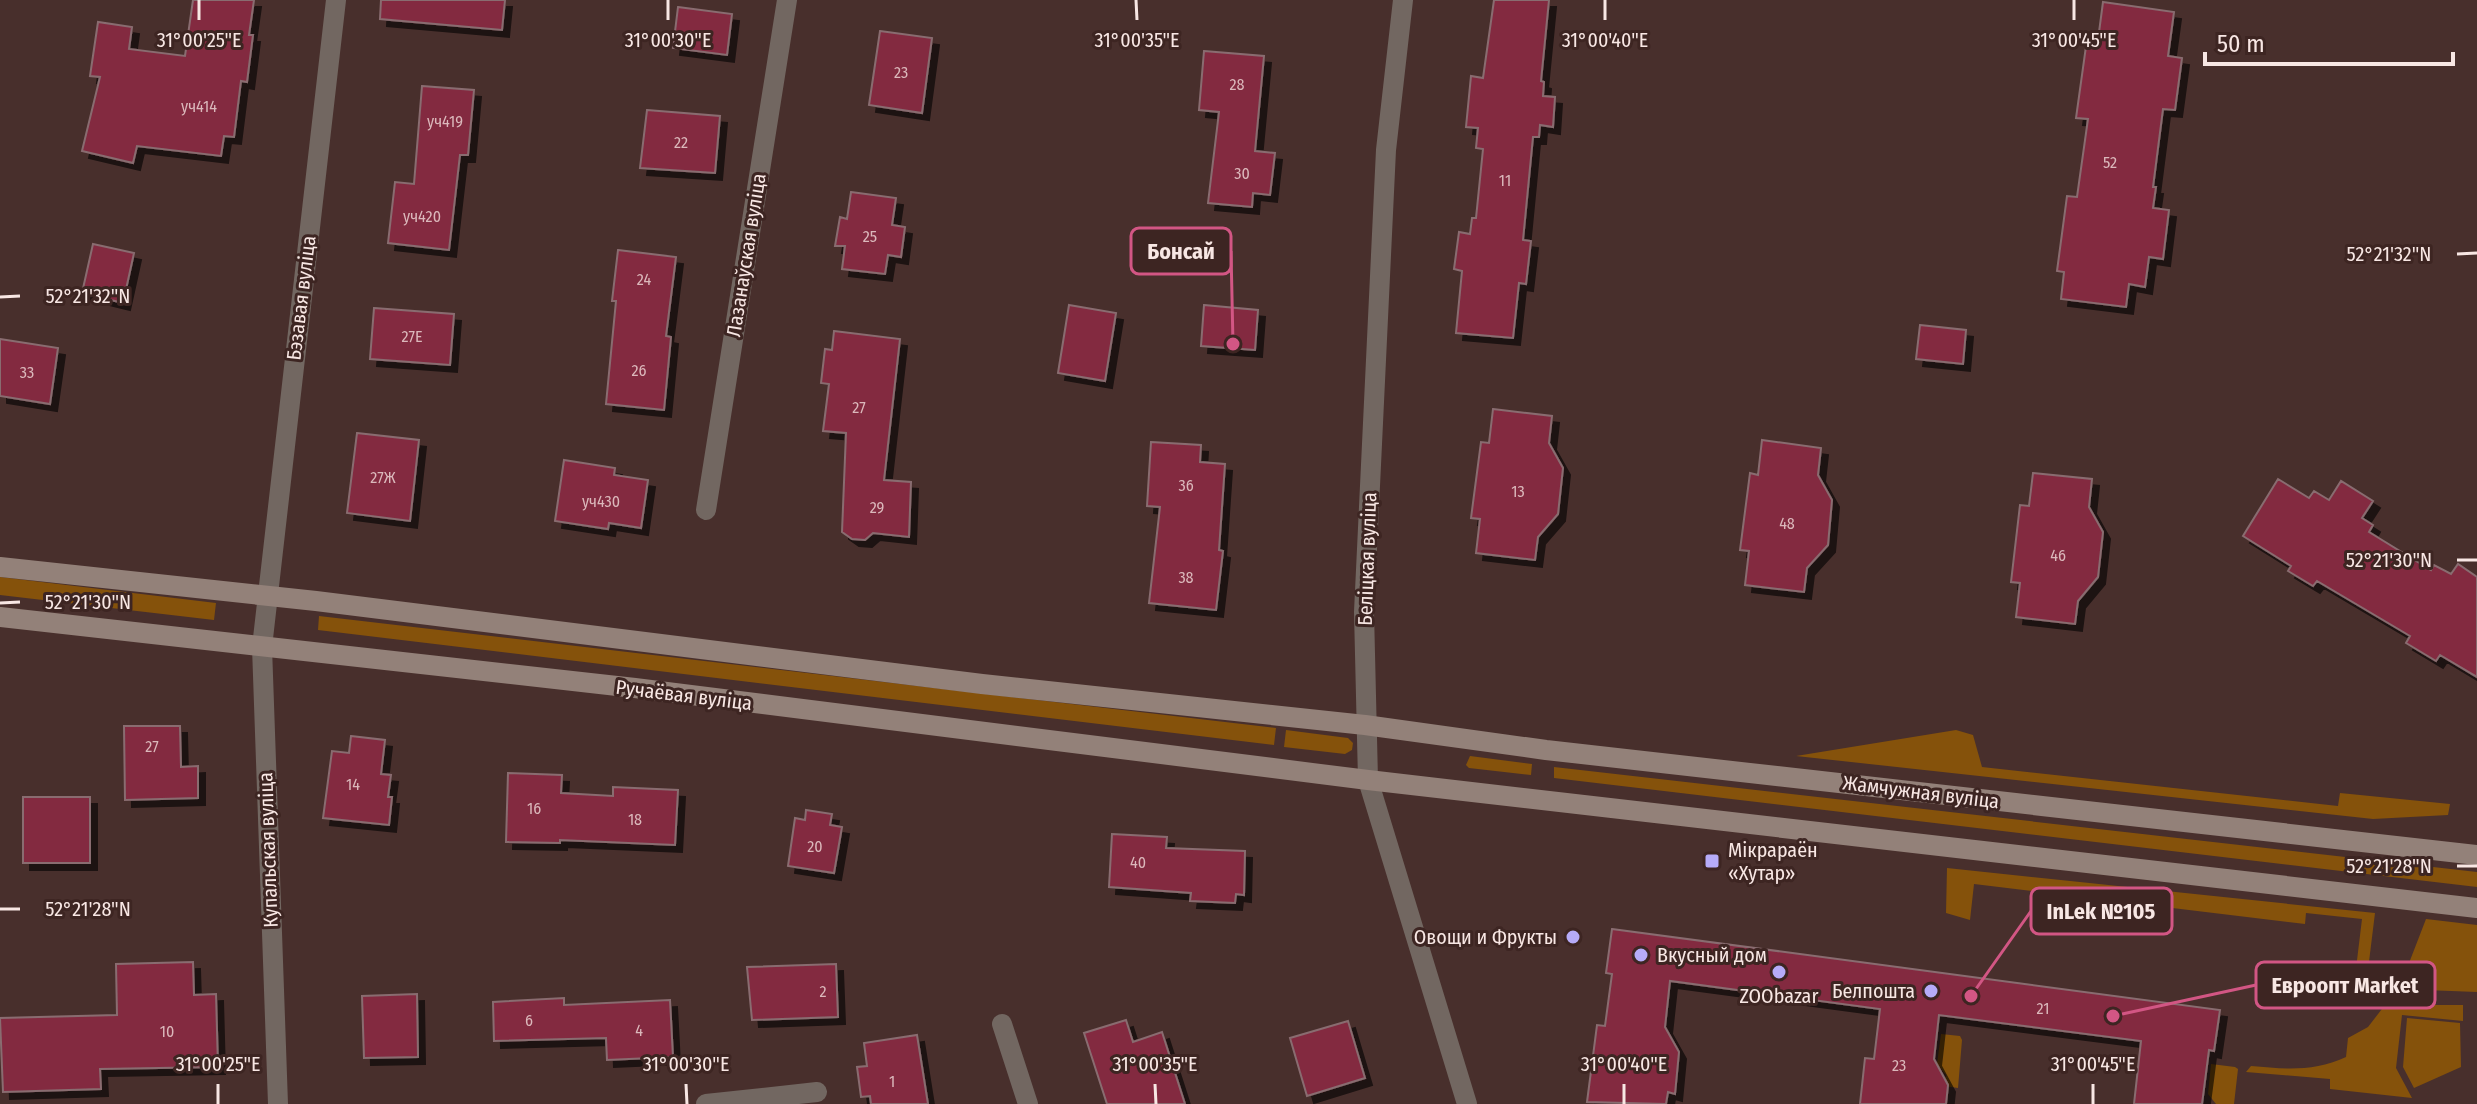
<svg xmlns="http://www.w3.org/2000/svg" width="2477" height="1104" font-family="'Fira Sans Condensed',sans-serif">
<defs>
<filter id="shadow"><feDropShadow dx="7" dy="7" stdDeviation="0" flood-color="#0009"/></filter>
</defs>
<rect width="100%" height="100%" fill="#482f2c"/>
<path fill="#85520b" d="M0,577L216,603L214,620L0,595Z
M319,616L1276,728L1274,745L318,630Z
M1286,730L1348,738L1353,743L1352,750L1345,754L1284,747Z
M1956,730L1973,735L1982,767L2338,806L2340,793L2450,804L2448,815L2373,819L1796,756Z
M1470,756L1532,764L1531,775L1469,768L1466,765Z
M1554,767L2477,872V887L1554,778Z
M1947,868L2375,913L2366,986L2354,985L2362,919L2306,913L2305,924L1974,884L1970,920L1946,913Z
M2426,919L2477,925V992L2399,989Z
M2385,1005H2463V1021L2402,1015L2396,1068L2412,1098L2330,1089V1079L2246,1072L2251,1066C2285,1069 2314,1072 2346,1057L2348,1038L2368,1027Z
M2407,1018L2460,1023L2461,1067L2414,1088L2403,1067Z
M1941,1034L1960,1036L1962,1040L1958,1088L1944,1086L1946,1075L1937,1064Z
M2211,1064L2235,1067L2238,1069L2234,1104H2216L2208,1094Z"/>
<path fill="#832a41" stroke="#896c70" stroke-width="2" filter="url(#shadow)" d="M193,0H254L249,35H253L247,82L241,81L234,137L224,136L221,156L137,146L133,163L82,151L100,77L90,76L98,22L132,27L129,49L185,56Z
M381,0H505L502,30L380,19Z
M1494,0H1549L1541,81L1544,82L1543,96L1555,97L1553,127L1540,125L1539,137H1533L1523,240L1531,241L1526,284L1519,283L1513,338L1456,333L1462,271L1454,269L1459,232L1470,234L1472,218H1476L1483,149L1476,148L1478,128L1466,127L1471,76L1483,78Z
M2103,2L2174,12L2168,56L2182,58L2175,110L2163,109L2153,187H2156L2153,208L2169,210L2163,259L2149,257L2145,287L2129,284L2126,307L2061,299L2064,272L2057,271L2067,196L2077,197L2088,119L2076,118L2087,39L2098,40Z
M678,7L732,14L727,55L673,48Z
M880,31L932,38L922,113L869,105Z
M1204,51L1264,56L1255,151L1275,153L1270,195L1253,193L1252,207L1208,203L1219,112L1199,110Z
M422,86L474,90L468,155H460L449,250L388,243L395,182L414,184Z
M647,110L720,116L715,173L640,168Z
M851,192L896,198L892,225L905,227L901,257L888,255L885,274L842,269L845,246H835L840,217L847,219Z
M93,244L134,253L123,303L82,293Z
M618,250L676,257L666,336L671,337L664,410L606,404L616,301H612Z
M1069,305L1116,313L1105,381L1058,373Z
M1204,305L1258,310L1255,350L1201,346Z
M374,308L454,314L450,365L370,359Z
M1920,325L1966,330L1963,364L1916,359Z
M834,331L900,339L884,480L911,482L909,537L873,533L865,540L852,539L842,532L846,433L823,431L829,384L821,383L825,349L832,350Z
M0,339L58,348L50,404L0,396Z
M1493,409L1552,416L1549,443L1563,468L1558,514L1538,537L1535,560L1476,553L1480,519L1471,518L1481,442L1489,443Z
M357,433L419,440L410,521L347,513Z
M1762,440L1821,448L1818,475L1832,500L1828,545L1807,568L1804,592L1745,585L1749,551L1740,550L1750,473L1758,475Z
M1151,442L1201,445L1200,462L1225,464L1219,550L1223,551L1216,610L1149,603L1160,507L1147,506Z
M564,460L615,468L614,475L648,480L641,528L609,523L608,529L555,521Z
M2033,473L2092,479L2089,507L2103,532L2098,577L2078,601L2075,624L2016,617L2020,583L2011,582L2020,505L2029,506Z
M2278,479L2309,498L2314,491L2329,500L2341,481L2373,501L2362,518L2373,525L2369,532L2431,570L2434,565L2451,574L2458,564L2477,577V677L2440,655L2436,661L2406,643L2410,636L2317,581L2313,586L2288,571L2291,566L2243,536Z
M124,726H180L181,767L198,766V798L125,800Z
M351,736L385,740L381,774L391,775L388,797H392L389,825L323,818L332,751L349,753Z
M508,773L562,775L561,793L613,796V787L678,790L675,845L560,840V843L506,842Z
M23,797H90V863H23Z
M806,810L832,814L830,825L842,827L834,873L788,866L795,818L805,820Z
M1112,834L1167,837L1166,848L1245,851L1244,895L1236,894L1235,903L1190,901L1191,893L1109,887Z
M1612,929L2220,1010L2214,1051L2209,1050L2202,1104H2134L2141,1041L1939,1015L1934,1059L1948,1085L1946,1104H1860L1865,1058L1874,1059L1880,1009L1670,981L1665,1027L1679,1052L1675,1094L1668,1092L1666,1104L1587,1102L1597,1025L1605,1026L1612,974L1606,973Z
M193,962L194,995L216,994L218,1067L100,1069L101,1089L3,1092L0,1018L117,1015L116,964Z
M836,964L838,1017L752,1020L747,967Z
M417,994L418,1057L364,1058L362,996Z
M564,998V1005L670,1000L673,1057L607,1060L606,1038L494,1041L493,1002Z
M1126,1020L1133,1042L1162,1032L1185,1104H1107L1084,1033Z
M1348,1021L1365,1078L1307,1096L1290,1038Z
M917,1035L928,1104H871L870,1096L861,1097L857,1067L867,1066L864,1043Z"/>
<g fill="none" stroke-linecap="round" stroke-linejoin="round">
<path stroke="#726761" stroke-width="20" d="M1403,0L1386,150L1364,612L1368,780L1467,1104
M706,510L787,0
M1002,1024L1028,1104
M278,1104L262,647L336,0
M706,1104L817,1092"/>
<path stroke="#938179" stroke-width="20" d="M0,567L316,601L982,684L1365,725L1546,750L2477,855
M0,617L635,688L1368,780L2477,908"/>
</g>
<path fill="none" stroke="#f8e7e4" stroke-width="3" d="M199,0V20M668,0V20M1136,0L1137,20M1605,0V20M2074,0V20M2457,254L2477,253M0,297L20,296M2457,560H2477M0,603L20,602M2457,866H2477M0,909H20M218,1084V1104M686,1084L687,1104M1155,1084L1156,1104M1624,1084V1104M2093,1084V1104"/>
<g fill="#b6abf8" stroke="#3d2522" stroke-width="3">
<rect x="1704" y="853" width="16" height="16" rx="4"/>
<circle cx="1573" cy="937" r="8"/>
<circle cx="1641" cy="955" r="8"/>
<circle cx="1779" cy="972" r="8"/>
<circle cx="1931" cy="991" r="8"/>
</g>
<g text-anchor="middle" stroke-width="6" stroke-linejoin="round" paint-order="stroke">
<g font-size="16" fill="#dbb8bb">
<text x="901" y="78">23</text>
<text x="1237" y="90">28</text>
<text x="199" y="112">уч414</text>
<text x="445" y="127">уч419</text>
<text x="681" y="148">22</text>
<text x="2110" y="168">52</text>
<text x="1242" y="179">30</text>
<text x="1505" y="186">11</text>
<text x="422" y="222">уч420</text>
<text x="870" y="242">25</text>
<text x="644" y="285">24</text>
<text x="412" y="342">27Е</text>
<text x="639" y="376">26</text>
<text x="27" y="378">33</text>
<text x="859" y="413">27</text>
<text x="383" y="483">27Ж</text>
<text x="1186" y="491">36</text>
<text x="1518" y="497">13</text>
<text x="601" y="507">уч430</text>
<text x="877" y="513">29</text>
<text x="1787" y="529">48</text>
<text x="2058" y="561">46</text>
<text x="1186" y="583">38</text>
<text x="152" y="752">27</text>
<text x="353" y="790">14</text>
<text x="534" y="814">16</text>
<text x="635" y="825">18</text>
<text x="815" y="852">20</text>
<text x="1138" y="868">40</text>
<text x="823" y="997">2</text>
<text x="2043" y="1014">21</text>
<text x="529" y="1026">6</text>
<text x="639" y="1036">4</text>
<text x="167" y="1037">10</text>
<text x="1899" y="1071">23</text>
<text x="892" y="1087">1</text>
</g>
<g font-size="20" fill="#f8e7e4" stroke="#3d2522">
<text transform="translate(746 255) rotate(-81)" y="7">Лазанаўская вуліца</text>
<text transform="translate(301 298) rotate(-83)" y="7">Бэзавая вуліца</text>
<text transform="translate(1367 559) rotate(-88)" y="7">Беліцкая вуліца</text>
<text transform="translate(684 695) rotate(7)" y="7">Ручаёвая вуліца</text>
<text transform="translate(1921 792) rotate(7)" y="7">Жамчужная вуліца</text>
<text transform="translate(268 850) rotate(-92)" y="7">Купальская вуліца</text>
</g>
<g font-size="20" fill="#f8e7e4" stroke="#3d2522" text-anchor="start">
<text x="1728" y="857">Мікрараён<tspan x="1728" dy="23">«Хутар»</tspan></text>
<text x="1557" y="944" text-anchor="end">Овощи и Фрукты</text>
<text x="1657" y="962">Вкусный дом</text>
<text x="1915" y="998" text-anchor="end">Белпошта</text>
<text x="1779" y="1003" text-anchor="middle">ZOObazar</text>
</g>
</g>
<g font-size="20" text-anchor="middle" fill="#f8e7e4" stroke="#3d2522" stroke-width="6" stroke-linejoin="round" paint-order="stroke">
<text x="199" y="47">31°00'25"E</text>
<text x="668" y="47">31°00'30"E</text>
<text x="1137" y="47">31°00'35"E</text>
<text x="1605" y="47">31°00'40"E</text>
<text x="2074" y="47">31°00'45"E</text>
<text x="2389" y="261">52°21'32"N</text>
<text x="88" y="303">52°21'32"N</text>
<text x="2389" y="567">52°21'30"N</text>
<text x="88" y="609">52°21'30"N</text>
<text x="2389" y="873">52°21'28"N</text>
<text x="88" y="916">52°21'28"N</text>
<text x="218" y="1071">31°00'25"E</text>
<text x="686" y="1071">31°00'30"E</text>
<text x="1155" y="1071">31°00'35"E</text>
<text x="1624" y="1071">31°00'40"E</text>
<text x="2093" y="1071">31°00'45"E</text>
</g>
<path fill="none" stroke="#d25684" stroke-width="3" d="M1233 344L1231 251M1971 996L2031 911M2113 1016L2256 985"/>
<g fill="#d25684" stroke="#3d2522" stroke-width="3">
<circle cx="1233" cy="344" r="8"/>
<circle cx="1971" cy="996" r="8"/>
<circle cx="2113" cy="1016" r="8"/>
</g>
<g fill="#3d2522" stroke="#d25684" stroke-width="3">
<rect x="1131" y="228" width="100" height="46" rx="8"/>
<rect x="2031" y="888" width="141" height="46" rx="8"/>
<rect x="2256" y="962" width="179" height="46" rx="8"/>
</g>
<g font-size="22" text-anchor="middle" font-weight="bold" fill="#f8e7e4">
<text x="1181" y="259">Бонсай</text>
<text x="2101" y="919">InLek №105</text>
<text x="2345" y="993">Евроопт Market</text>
</g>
<path d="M2205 52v12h248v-12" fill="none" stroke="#f8e7e4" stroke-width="4"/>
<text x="2217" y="52" font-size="24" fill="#f8e7e4" stroke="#3d2522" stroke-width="6" paint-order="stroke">50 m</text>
</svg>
